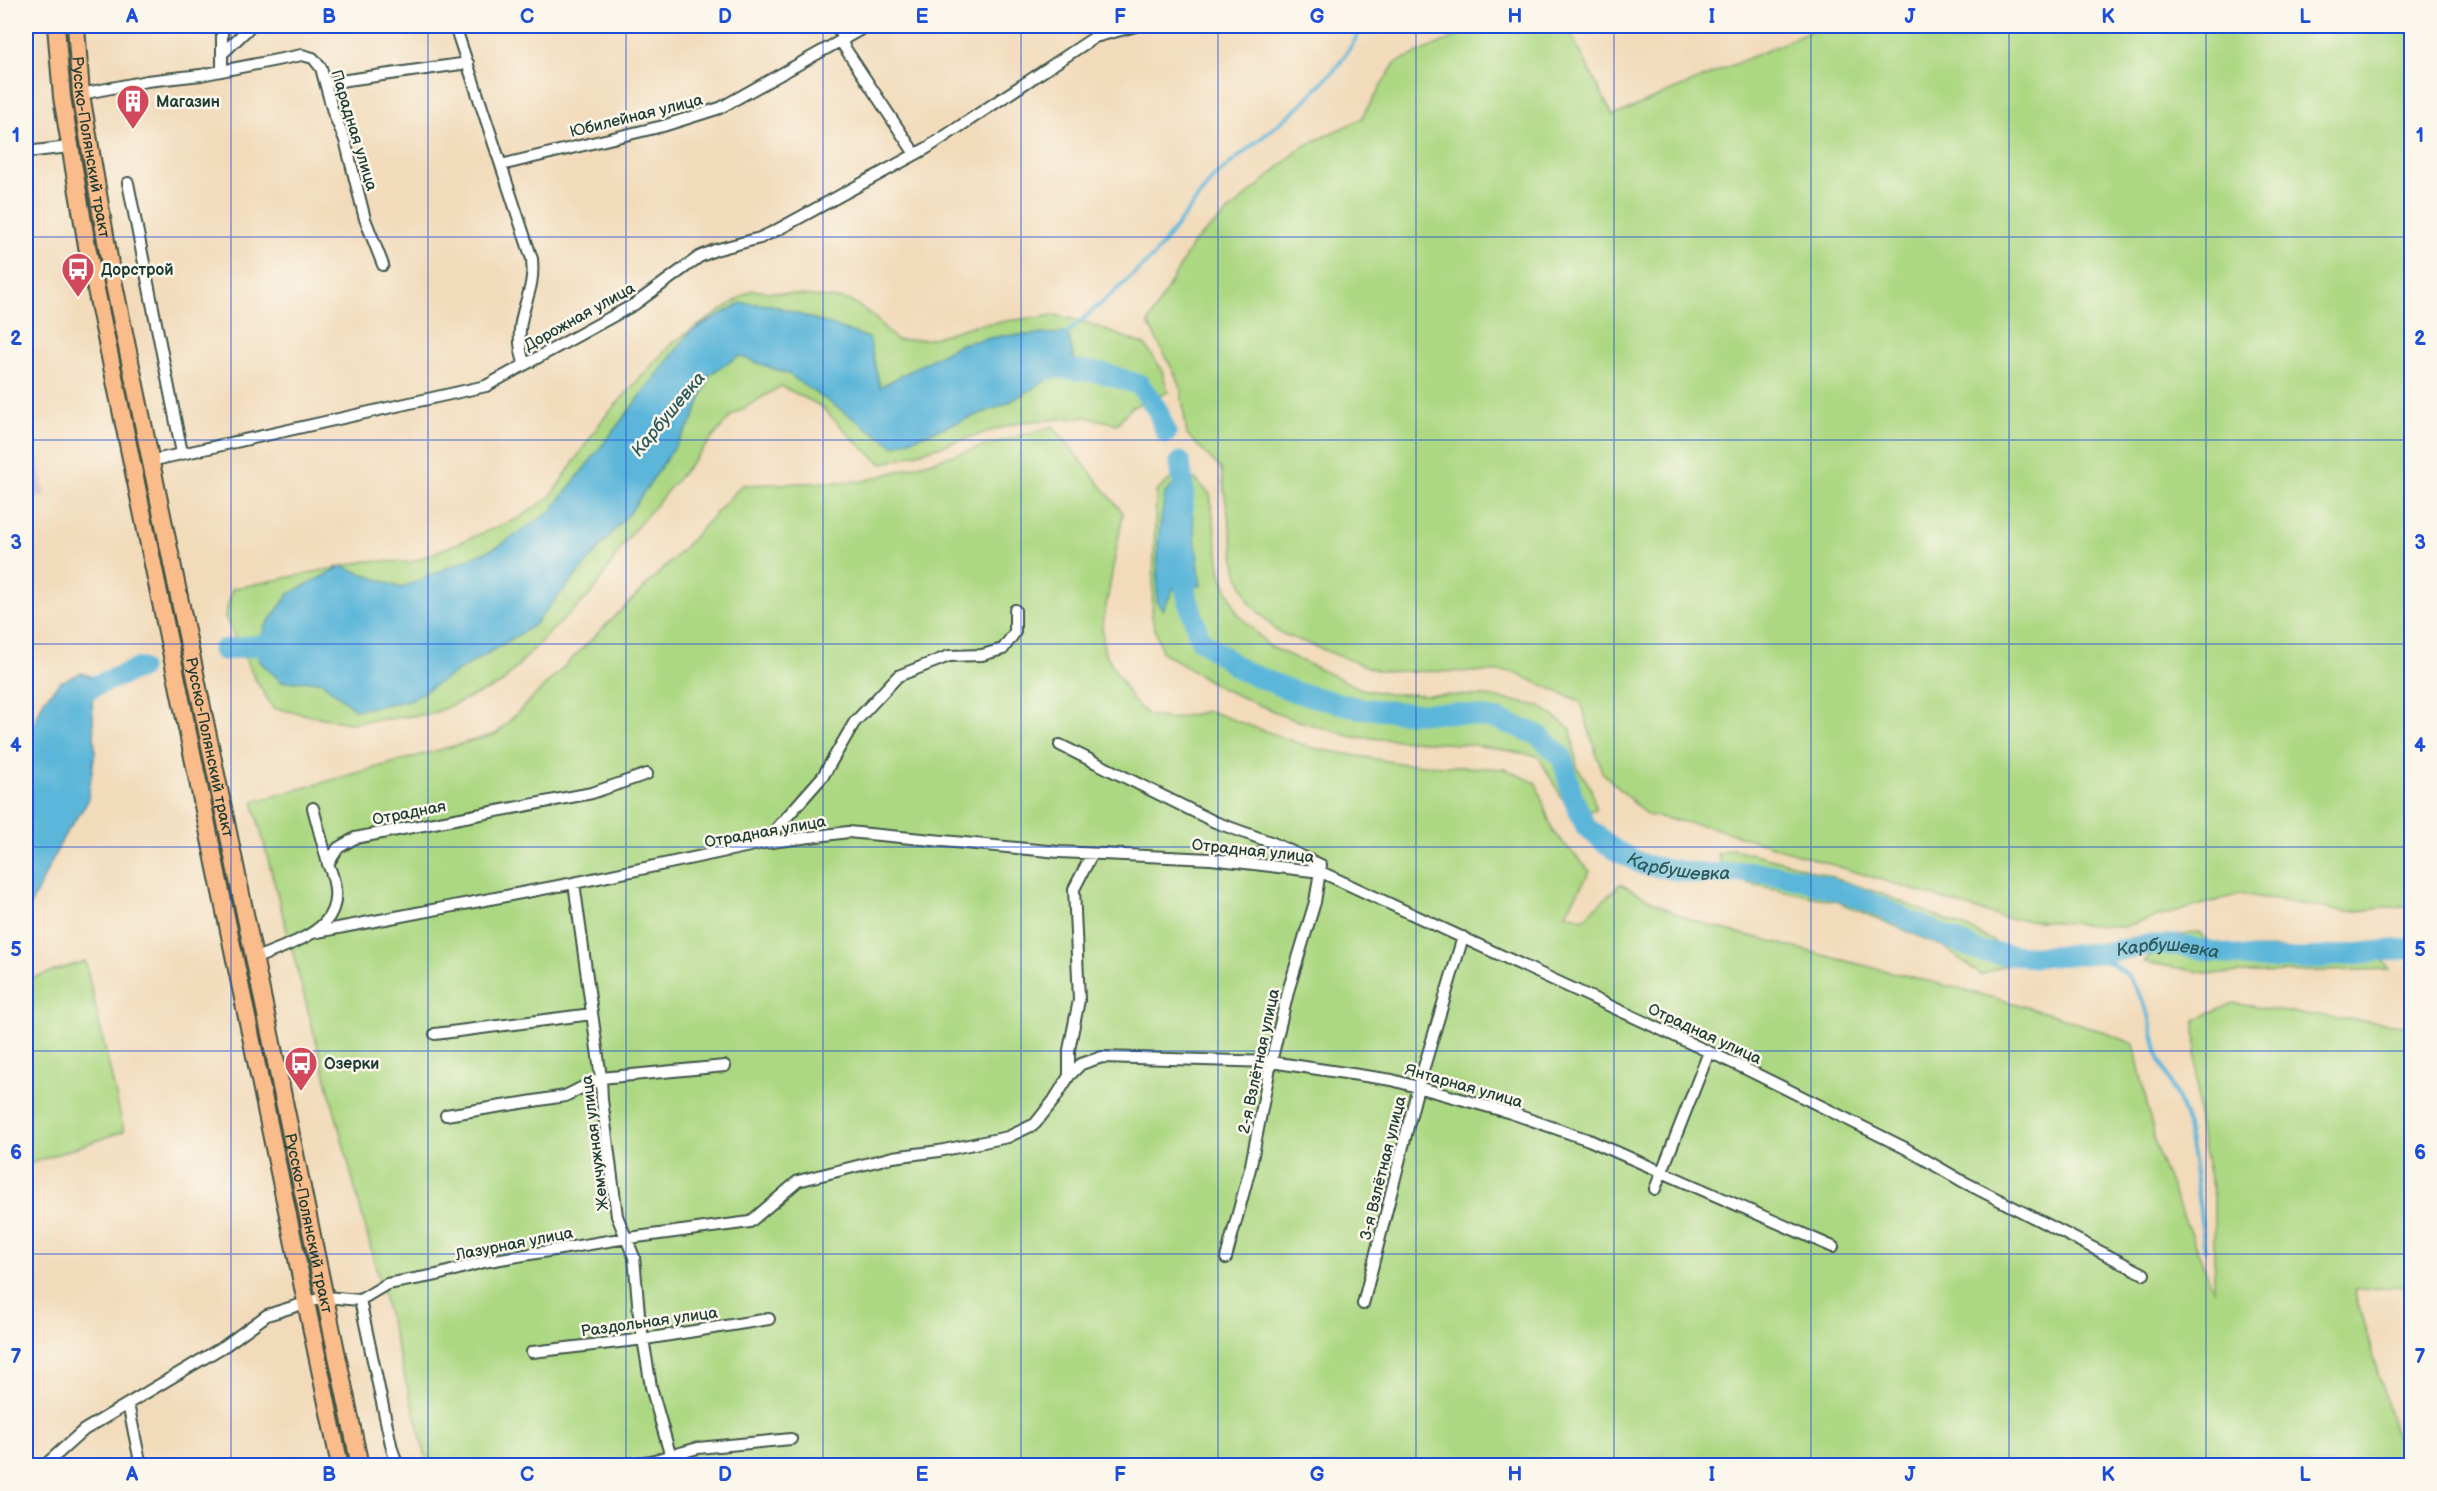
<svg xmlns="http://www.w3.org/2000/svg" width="2437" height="1491" font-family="'Balsamiq Sans',sans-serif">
<rect width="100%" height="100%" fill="#fbf7ec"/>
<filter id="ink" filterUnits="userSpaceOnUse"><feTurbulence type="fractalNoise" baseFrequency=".0167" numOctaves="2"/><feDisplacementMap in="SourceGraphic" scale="12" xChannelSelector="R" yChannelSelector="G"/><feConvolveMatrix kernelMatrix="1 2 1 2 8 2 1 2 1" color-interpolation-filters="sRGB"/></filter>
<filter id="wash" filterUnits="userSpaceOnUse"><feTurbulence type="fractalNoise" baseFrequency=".008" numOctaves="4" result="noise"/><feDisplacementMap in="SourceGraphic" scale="24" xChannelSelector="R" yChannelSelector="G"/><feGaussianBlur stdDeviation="1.35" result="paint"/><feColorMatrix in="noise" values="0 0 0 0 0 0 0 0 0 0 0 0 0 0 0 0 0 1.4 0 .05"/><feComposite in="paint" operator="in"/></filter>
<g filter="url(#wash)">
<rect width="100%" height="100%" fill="#f2dbbb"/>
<path fill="#d2bec4" d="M26,388L45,496L26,500Z"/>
<path fill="#add883" stroke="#668a5c" stroke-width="1.5" d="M1479,26H1567L1613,116L1824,26H2411V905L2348,912L2240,894L2122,927L2003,918L1711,827L1647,815L1602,772L1580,701L1512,672L1378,671L1278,632L1250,603L1237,572L1221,469L1187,435L1180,384L1148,323L1193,243L1302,147L1361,119L1395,63Z
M752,290L849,300L872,315L896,340L929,339L975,325L1055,315L1085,322L1145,345L1161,368L1168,392L1132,407L1117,424L1087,417L1020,422L882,464L854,440L821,406L781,386L731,416L630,535L592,593L545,637L501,684L431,714L349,723L273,708L254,677L225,617L232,589L367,561L412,562L519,518L550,497L603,419L672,343Z
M1053,426L1123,513L1102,628L1104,651L1133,701L1148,715L1170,719L1209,711L1312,748L1405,764L1505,769L1536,783L1553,832L1590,871L1566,913L1584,919L1620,884C1640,894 1660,906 1680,915C1708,928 1751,935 1781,944C1899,977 2020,997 2134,1044L2158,1155L2214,1291V1196L2198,1122L2195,1020L2233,1003L2285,1012L2411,1026V1286L2354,1290L2404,1465H428L253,802L496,734L678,554L742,485L864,481Z
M1174,476L1195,479L1210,494L1221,575L1238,614L1269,646L1362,689L1388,694L1487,696L1540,706L1571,729L1577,767L1591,788L1596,810L1570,812L1538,756L1475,745L1353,737L1289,718L1221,688L1162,652L1152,618L1156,492Z
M1733,849L1793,864L1879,893L1974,931L2009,950L2015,961L1981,975L1944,947L1838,902L1747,883L1724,869L1717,854Z
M2200,932L2212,946L2230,949L2277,948L2378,955L2390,969L2212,974L2144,962L2169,937Z
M85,961L124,1131L26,1165V980Z"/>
<path fill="#5bb6d9" stroke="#3d7a86" stroke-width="1.5" d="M741,303L772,305L869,338L880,387L960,344L1001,336L1068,333L1075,364L1004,405L894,446L788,374L739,356L710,374L693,420L631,511L533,626L410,700L356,710L320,681L282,682L258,660L264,628L289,594L342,566L401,588L499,546L551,511L691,331Z
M1178,481L1190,494L1201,586L1176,584L1163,610L1157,602L1158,540L1165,493Z
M81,673L110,683L92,700L95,752L87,803L64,836L26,914V742L44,700L60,682Z"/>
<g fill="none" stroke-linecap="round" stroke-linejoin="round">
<path stroke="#5bb6d9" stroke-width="4" d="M1064,336L1153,257L1213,178L1299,107L1338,66L1364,26
M2084,954L2113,964L2128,976L2140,995L2149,1015L2158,1056L2185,1115L2194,1167L2205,1250"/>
<g stroke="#5bb6d9" stroke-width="21">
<path d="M1038,371L1057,368L1103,373L1140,385L1158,411L1166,433"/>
<path d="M1180,462L1184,492L1182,516"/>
<path id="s1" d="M1181,559L1186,593L1200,639L1241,670L1295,692L1358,708L1408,713H1455L1499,720L1538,735L1562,757L1573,798L1586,827L1613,849L1644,865L1700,874L1753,872L1797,878L1855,896L1981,952L2035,957L2101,953L2147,945H2176L2251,958L2305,959L2412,948"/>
<path d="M223,650L288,641"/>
<path d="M80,694L97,685L140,668"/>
</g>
</g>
</g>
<g filter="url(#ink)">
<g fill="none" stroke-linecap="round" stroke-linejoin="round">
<defs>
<path id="minor" d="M222,26V71
M455,26L532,259C535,291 522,303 520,330C519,341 521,353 524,363
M836,26L845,39
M1095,37L1136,26
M841,42L915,154
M223,53L251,26
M326,83L468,63
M81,94L147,81L201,75L302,55L313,58L321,68L333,112L345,140L365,219L383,265
M26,152L69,147
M501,165L663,126L720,108L867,26
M128,183L182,453
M150,461L486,386L635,304L699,257L715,250L760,238L777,230L927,148L1095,37L1103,26
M1060,745L1215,822L1273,843L1321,865L1315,902L1289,988L1271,1062L1251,1165L1226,1258
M313,808L328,864
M764,843L823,776L854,723L898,676L949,656L982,655L1003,649L1015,632V610
M574,883L601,1078L602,1100L617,1216L634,1257L639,1314L651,1387L670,1454L671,1466
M312,933L574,883L764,843L848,832L1059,852L1211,859L1321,872L1748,1070L1905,1148L1962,1181L2144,1274
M254,959C300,939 356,928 328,864L338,848L355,838L592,793L647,774
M435,1034L592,1014
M1069,1076V1050L1079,1000L1074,889L1092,854
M446,1115L565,1096L601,1078L725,1066
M1655,1189L1709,1052
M360,1300L387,1284L437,1275L483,1262L614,1240L750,1222L798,1181L893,1157L939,1151L1008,1137L1035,1124L1054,1100L1069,1076L1081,1064L1102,1057L1271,1062L1392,1080L1511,1113L1589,1140L1833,1247
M360,1300L392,1449L398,1466
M1363,1304L1418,1087L1463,937
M532,1352L645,1339L769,1319
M128,1404L141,1466
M44,1466L84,1430L226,1345L267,1315L325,1297L360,1300
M616,1466L651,1461L698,1448L791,1439"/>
<g id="primary">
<path d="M56,26L62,97L87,246L340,1466"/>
<path id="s2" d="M76,26L81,94L111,270L360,1466"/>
</g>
</defs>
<use href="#minor" stroke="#3f5548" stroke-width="14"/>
<use href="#primary" stroke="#3f5548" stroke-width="20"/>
<use href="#minor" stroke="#fff" stroke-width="10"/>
<use href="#primary" stroke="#f9bc8a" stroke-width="16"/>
</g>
</g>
<path fill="none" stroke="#1d4ed8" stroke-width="1.5" stroke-opacity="0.55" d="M231,26V1466M428,26V1466M626,26V1466M823,26V1466M1021,26V1466M1218,26V1466M1416,26V1466M1614,26V1466M1811,26V1466M2009,26V1466M2206,26V1466M26,237H2412M26,440H2412M26,644H2412M26,847H2412M26,1051H2412M26,1254H2412"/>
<defs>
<symbol id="building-pin" viewBox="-11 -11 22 30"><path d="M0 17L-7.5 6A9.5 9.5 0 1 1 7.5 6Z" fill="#d1495b" stroke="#fbf7ec"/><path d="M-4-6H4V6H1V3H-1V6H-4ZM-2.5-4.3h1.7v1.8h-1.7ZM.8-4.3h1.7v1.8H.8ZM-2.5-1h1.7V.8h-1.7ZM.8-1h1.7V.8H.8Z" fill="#fff"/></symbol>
<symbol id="bus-pin" viewBox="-11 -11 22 30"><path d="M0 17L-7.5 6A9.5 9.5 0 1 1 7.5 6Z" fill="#d1495b" stroke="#fbf7ec"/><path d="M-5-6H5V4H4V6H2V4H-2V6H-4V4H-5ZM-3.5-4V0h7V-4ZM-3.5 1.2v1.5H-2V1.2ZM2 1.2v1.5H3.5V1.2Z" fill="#fff"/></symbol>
</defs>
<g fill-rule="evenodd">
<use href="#building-pin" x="114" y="82" width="38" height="52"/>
<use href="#bus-pin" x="59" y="250" width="38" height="52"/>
<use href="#bus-pin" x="282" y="1044" width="38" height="52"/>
</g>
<g text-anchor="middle" stroke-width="5" stroke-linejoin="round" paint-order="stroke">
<g font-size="16" font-weight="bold" fill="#1f3d34" stroke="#fbf7ec" text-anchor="start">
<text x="156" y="107">Магазин</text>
<text x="101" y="275">Дорстрой</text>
<text x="324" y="1069">Озерки</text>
</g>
<g font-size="16" fill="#1f3d34" stroke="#fbf7ec">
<text transform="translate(636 115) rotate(-14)" y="6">Юбилейная улица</text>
<text transform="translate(355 130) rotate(73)" y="6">Парадная улица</text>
<text dy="6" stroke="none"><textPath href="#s2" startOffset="122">Русско-Полянский тракт</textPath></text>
<text transform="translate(579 316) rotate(-29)" y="6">Дорожная улица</text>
<text dy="6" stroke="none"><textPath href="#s2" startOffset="734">Русско-Полянский тракт</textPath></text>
<text transform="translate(409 812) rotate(-11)" y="6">Отрадная</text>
<text transform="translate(765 831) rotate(-10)" y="6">Отрадная улица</text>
<text transform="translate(1253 850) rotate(6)" y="6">Отрадная улица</text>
<text transform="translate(1705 1033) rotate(25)" y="6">Отрадная улица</text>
<text transform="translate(1258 1061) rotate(-78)" y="6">2-я Взлётная улица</text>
<text transform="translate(1464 1085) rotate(16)" y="6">Янтарная улица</text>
<text transform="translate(594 1143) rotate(-97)" y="6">Жемчужная улица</text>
<text transform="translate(1382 1168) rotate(-76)" y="6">3-я Взлётная улица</text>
<text dy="6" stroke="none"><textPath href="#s2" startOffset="1220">Русско-Полянский тракт</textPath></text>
<text transform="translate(514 1243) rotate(-11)" y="6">Лазурная улица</text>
<text transform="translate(649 1321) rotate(-8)" y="6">Раздольная улица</text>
</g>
<g font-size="18" font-style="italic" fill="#2e5b5d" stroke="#fbf7ec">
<text transform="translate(668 414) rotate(-50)" y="6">Карбушевка</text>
<text dy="6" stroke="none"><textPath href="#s1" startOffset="652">Карбушевка</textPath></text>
<text dy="6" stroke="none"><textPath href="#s1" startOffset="1158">Карбушевка</textPath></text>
</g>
</g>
<rect width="2437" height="1491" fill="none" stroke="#fbf7ec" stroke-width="66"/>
<rect x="33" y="33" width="2371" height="1425" fill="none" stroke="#1d4ed8" stroke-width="2"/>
<g font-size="20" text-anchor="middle" font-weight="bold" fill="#1d4ed8">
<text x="132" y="23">A</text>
<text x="329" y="23">B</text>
<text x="527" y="23">C</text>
<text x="725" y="23">D</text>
<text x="922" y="23">E</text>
<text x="1120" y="23">F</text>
<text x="1317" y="23">G</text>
<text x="1515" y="23">H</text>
<text x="1712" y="23">I</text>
<text x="1910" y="23">J</text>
<text x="2108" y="23">K</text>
<text x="2305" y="23">L</text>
<text x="16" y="142">1</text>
<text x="2420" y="142">1</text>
<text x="16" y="345">2</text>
<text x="2420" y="345">2</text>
<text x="16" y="549">3</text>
<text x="2420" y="549">3</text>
<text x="16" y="752">4</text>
<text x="2420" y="752">4</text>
<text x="16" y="956">5</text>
<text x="2420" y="956">5</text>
<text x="16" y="1159">6</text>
<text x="2420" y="1159">6</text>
<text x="16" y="1363">7</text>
<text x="2420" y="1363">7</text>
<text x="132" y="1481">A</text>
<text x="329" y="1481">B</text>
<text x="527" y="1481">C</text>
<text x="725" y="1481">D</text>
<text x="922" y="1481">E</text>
<text x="1120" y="1481">F</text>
<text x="1317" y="1481">G</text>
<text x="1515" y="1481">H</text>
<text x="1712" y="1481">I</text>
<text x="1910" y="1481">J</text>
<text x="2108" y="1481">K</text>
<text x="2305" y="1481">L</text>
</g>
</svg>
